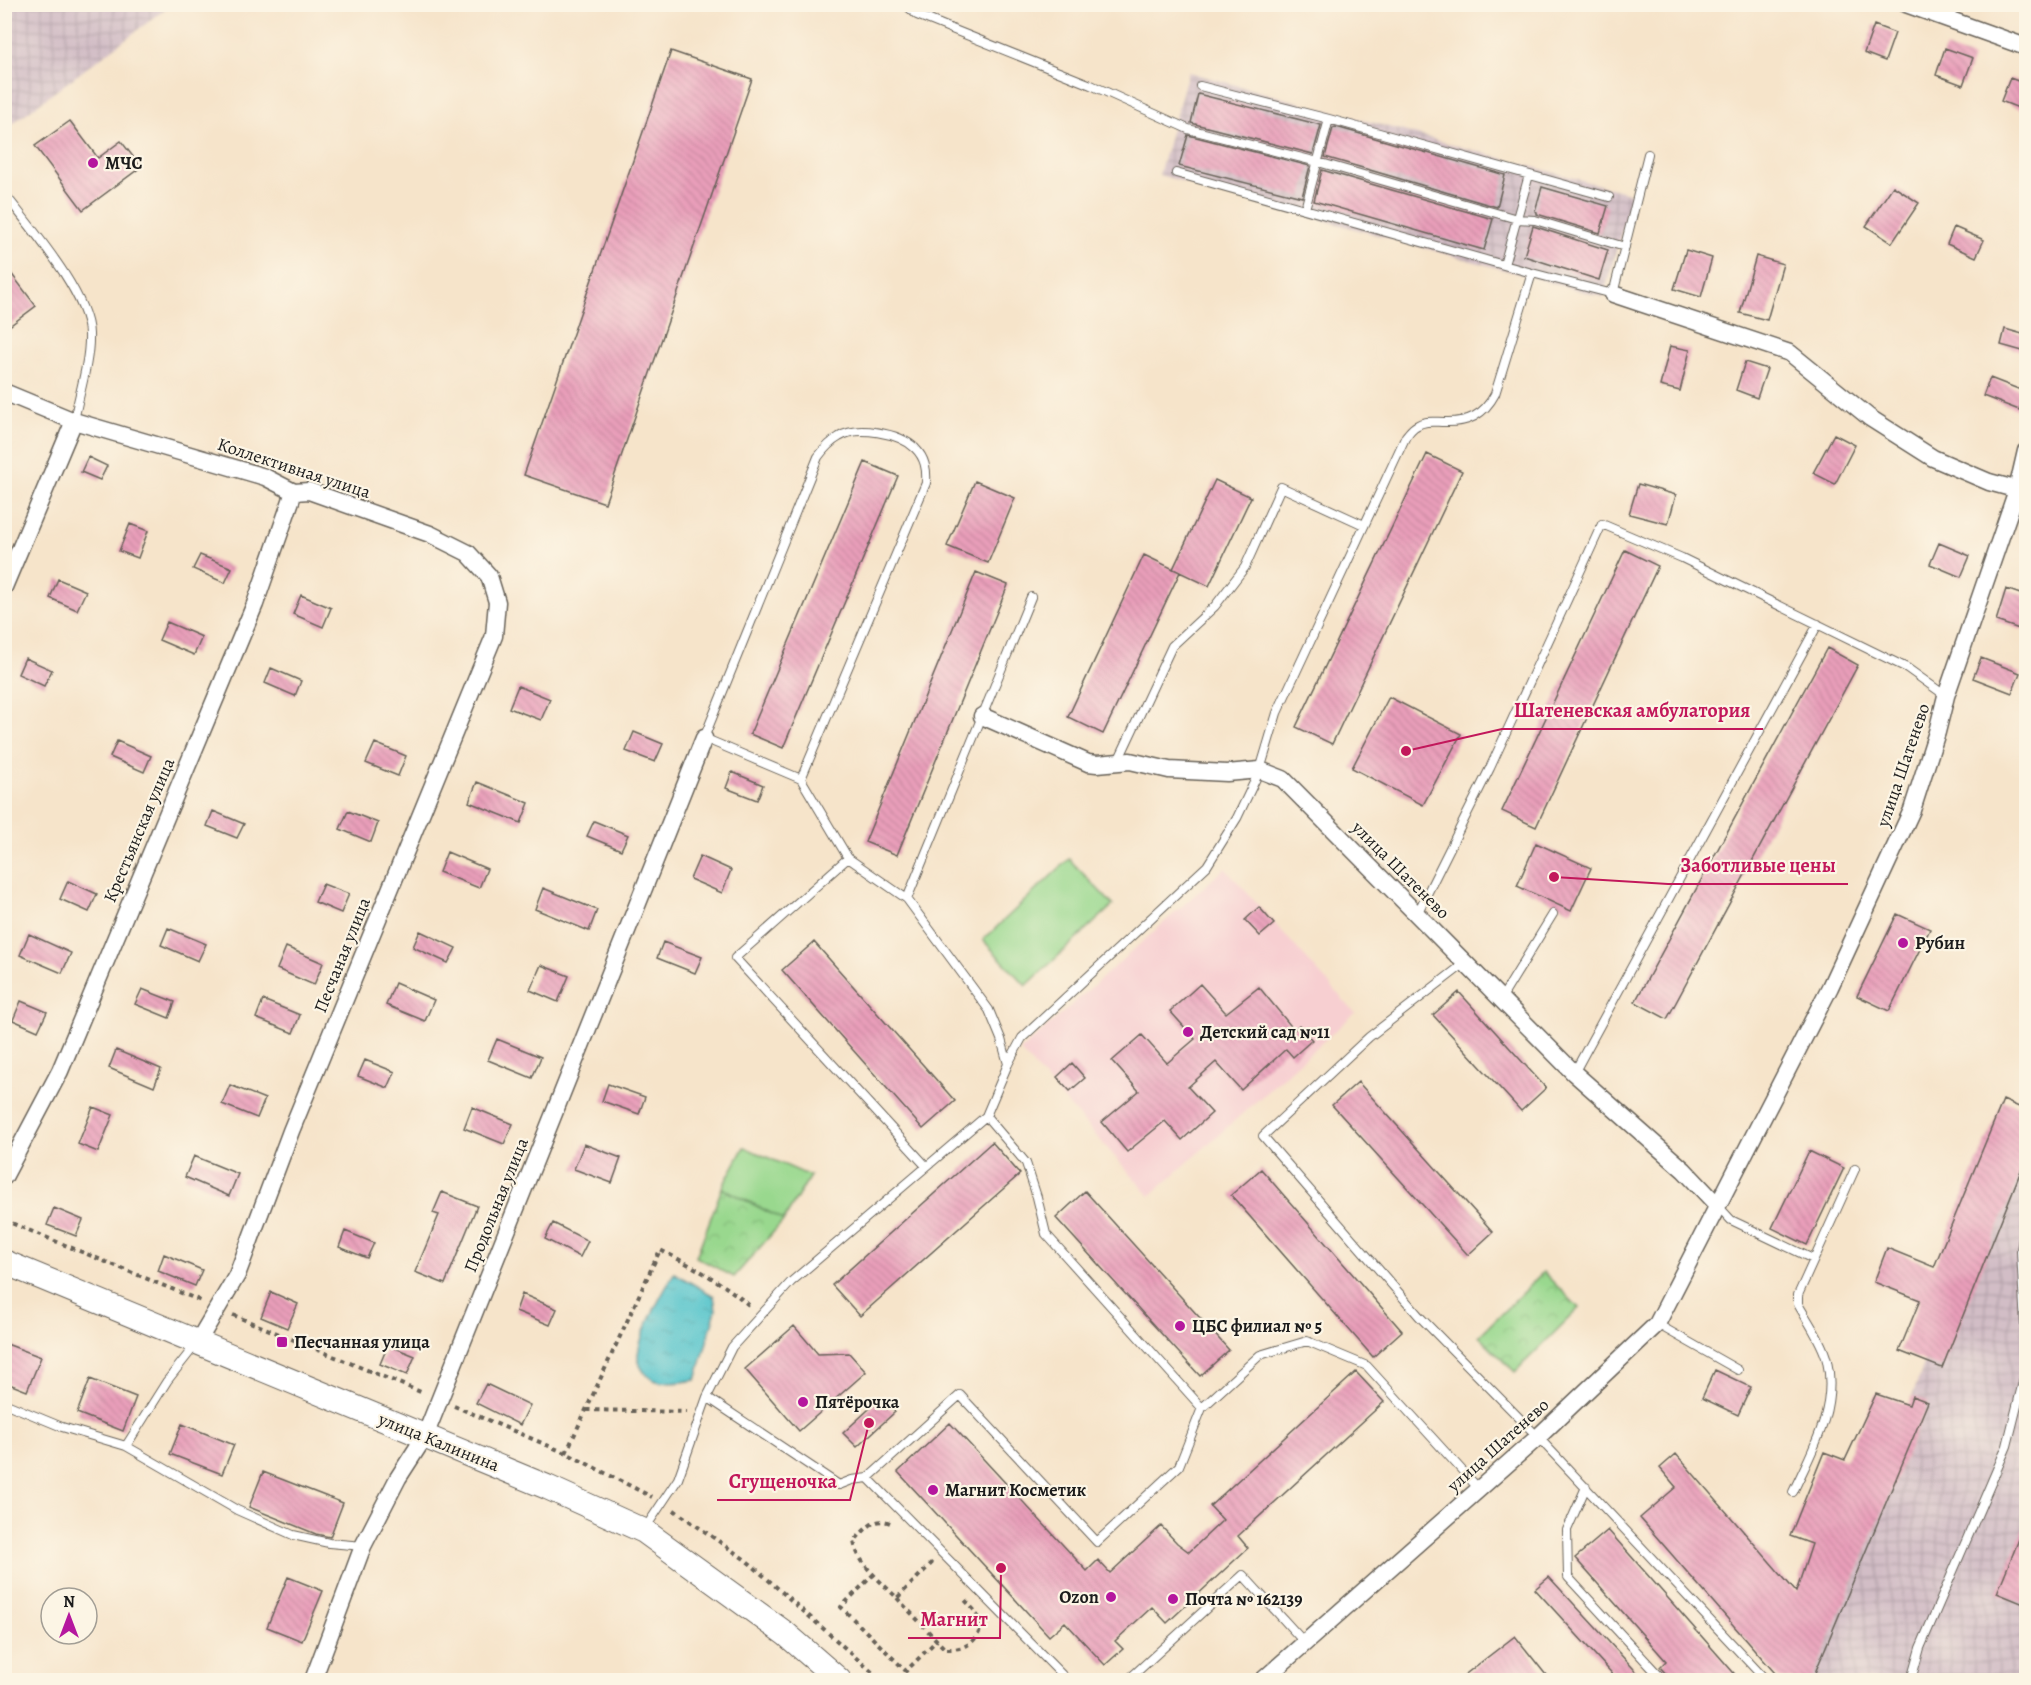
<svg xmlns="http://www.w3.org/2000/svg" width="2031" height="1685" font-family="Alegreya,serif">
<defs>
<pattern id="industrial-grid" width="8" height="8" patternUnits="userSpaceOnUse" patternTransform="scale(1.5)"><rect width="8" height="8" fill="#d2bdc6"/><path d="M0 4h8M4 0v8" fill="none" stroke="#b4a2aa"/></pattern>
<pattern id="park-crowns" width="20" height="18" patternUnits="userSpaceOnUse" patternTransform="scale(1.5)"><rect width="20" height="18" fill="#99d88e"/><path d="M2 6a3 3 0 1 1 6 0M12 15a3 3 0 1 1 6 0" fill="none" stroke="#83b97a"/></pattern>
<pattern id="water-ripples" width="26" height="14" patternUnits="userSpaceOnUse" patternTransform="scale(1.5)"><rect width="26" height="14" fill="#57c5cc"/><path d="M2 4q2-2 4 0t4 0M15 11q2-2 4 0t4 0" fill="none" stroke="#4ba9af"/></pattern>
<pattern id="building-back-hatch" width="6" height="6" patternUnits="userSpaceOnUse" patternTransform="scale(1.5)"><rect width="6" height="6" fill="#e99eba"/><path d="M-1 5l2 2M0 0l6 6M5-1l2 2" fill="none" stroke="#c7889f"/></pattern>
</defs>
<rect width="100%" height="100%" fill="#fcf5e5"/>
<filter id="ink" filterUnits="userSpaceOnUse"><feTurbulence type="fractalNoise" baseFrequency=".0167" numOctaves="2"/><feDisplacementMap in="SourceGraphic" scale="12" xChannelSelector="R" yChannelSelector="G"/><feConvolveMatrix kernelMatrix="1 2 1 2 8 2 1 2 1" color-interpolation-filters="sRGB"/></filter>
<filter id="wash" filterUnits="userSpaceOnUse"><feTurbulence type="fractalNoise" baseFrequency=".008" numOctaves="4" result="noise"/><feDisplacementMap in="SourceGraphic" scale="24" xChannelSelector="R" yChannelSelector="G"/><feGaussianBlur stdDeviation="1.35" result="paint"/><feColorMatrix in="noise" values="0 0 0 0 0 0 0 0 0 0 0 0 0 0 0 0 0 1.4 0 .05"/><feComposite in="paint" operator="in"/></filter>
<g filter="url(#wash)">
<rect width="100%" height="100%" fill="#f6e4ca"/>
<path fill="#f7cfd1" d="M1225,868L1355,1013L1150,1196L1020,1051Z"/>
<path fill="url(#industrial-grid)" d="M5,4H171V5L5,129Z
M1188,72L1632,194L1603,297L1159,175Z
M2026,1158V1680H1812L1928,1403L1912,1396L1925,1362L1942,1368Z"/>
<path fill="url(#park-crowns)" stroke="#5a7a55" stroke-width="1.5" d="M722,1188L784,1220L734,1277L696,1257Z
M1543,1272L1579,1308L1515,1372L1479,1336Z"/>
<path fill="#99d88e" stroke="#5a7a55" stroke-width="1.5" d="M1069,859L1113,905L1026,986L983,940Z
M744,1147L810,1176L784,1220L722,1188Z"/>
<path fill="url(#water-ripples)" stroke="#3a7074" stroke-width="1.5" d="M674,1273L714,1296L716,1310L696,1380C683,1382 666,1385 654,1380C645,1376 637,1364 638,1354C641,1329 662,1295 674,1273Z"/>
<g id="blocks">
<path fill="url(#building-back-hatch)" d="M1874,25L1895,33L1885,61L1864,53Z
M1945,48L1973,58L1963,85L1936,75Z
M671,51L752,79L605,503L524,475Z
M2010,78L2026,84V111L2001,101Z
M1198,94L1321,125L1313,154L1191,123Z
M70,121L98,158L121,141L141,167L83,210L35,146Z
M1336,127L1505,175L1497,207L1325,157L1333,128Z
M1188,135L1310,166L1302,197L1179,166Z
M1322,170L1493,219L1484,250L1314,201Z
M1893,186L1919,203L1892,243L1866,226Z
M1542,187L1608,206L1600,233L1537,214V212L1535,211Z
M1533,226L1608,250L1599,280L1524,256Z
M1954,227L1984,240L1976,257L1947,244Z
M1686,250L1712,258L1701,297L1674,289Z
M1756,256L1783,264L1767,320L1740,313Z
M4,264L36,306L4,330Z
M2005,329L2026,335V352L2001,345Z
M1670,346L1690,350L1680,391L1660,386Z
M1745,362L1767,369L1757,398L1736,390Z
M1990,378L2026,392L2019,410L1983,396Z
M1834,434L1855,445L1835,484L1813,473Z
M1427,454L1462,471L1332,744L1296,727Z
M88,457L107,466L100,480L81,472Z
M865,462L898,476L783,748L750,734Z
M1215,480L1251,497L1209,586L1173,569Z
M975,481L1015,498L988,563L947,546Z
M1638,484L1676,495L1668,524L1629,514Z
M130,524L148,531L138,558L119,551Z
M1939,543L1970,556L1961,577L1930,564Z
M1625,550L1658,566L1536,827L1502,811Z
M200,555L232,568L225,583L193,569Z
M1144,555L1180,572L1103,734L1068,717Z
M976,572L1008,585L897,855L865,842Z
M58,579L86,591L77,610L50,598Z
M2006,589L2026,596V616L2022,630L1996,621Z
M301,595L331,608L323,627L293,614Z
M167,622L202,637L194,655L159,640Z
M1827,648L1858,665L1667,1019L1635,1002Z
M25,658L52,670L44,686L18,674Z
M1981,658L2020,673L2012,693L1973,678Z
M271,668L301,681L295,696L265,683Z
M518,686L550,699L541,720L509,708Z
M1389,697L1461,734L1423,805L1352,768Z
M634,732L663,744L655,762L626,751Z
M117,741L151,756L144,772L110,757Z
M375,743L406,756L398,776L366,763Z
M732,772L763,785L757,800L726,788Z
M477,782L529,803L521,823L469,802Z
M213,811L244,824L237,838L207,826Z
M348,811L378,823L371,842L340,829Z
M594,821L628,835L621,850L587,836Z
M1536,843L1591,868L1571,911L1517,886Z
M447,852L487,869L479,888L439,872Z
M700,856L731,870L722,893L690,879Z
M68,881L97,894L89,912L60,899Z
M323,884L349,894L341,913L315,902Z
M543,888L597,910L589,931L535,909Z
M1259,907L1274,924L1260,936L1245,920Z
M1897,914L1930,929L1889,1011L1857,996Z
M168,928L206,944L198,961L161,945Z
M420,931L456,948L448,963L413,947Z
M29,934L71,953L62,973L20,955Z
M663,942L702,957L695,973L657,958Z
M814,942L955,1101L923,1129L782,970Z
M286,947L323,963L314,985L277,969Z
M541,965L569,976L558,1002L530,990Z
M395,983L434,1000L425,1021L386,1005Z
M1200,984L1226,1013L1259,987L1294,1030L1299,1025L1312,1040L1293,1057L1286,1049L1241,1090L1216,1062L1188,1087L1212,1113L1182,1140L1165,1121L1127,1152L1102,1122L1139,1091L1112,1061L1142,1035L1167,1063L1195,1039L1170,1011Z
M142,989L175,1002L169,1018L135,1004Z
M1459,992L1546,1088L1521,1111L1433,1015Z
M263,1000L300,1015L293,1033L256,1018Z
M21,1001L47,1012L38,1031L13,1020Z
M497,1039L541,1057L532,1078L488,1060Z
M116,1050L161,1069L154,1087L109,1068Z
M365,1060L395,1072L388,1088L358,1076Z
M1072,1063L1085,1078L1070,1091L1057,1077Z
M1358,1082L1493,1232L1468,1255L1332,1105Z
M608,1084L645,1097L639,1114L602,1101Z
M230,1085L265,1099L257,1118L222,1104Z
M2003,1100L2026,1110V1158L1942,1368L1899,1351L1920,1300L1874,1282L1887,1248L1934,1267Z
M93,1107L113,1115L98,1152L78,1144Z
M472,1107L513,1124L504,1144L464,1128Z
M992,1142L1020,1174L860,1316L832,1285Z
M584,1144L621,1158L612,1183L574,1169Z
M1809,1151L1844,1168L1807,1245L1772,1228Z
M194,1156L238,1174L229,1196L185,1177Z
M1261,1169L1402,1331L1373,1357L1231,1195Z
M1085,1191L1229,1350L1200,1376L1056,1218Z
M442,1192L477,1206L445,1284L415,1272L439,1215L433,1213Z
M54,1208L83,1220L76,1236L47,1225Z
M553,1223L588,1241L580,1257L545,1239Z
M345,1231L374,1243L367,1258L339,1247Z
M164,1254L202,1270L195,1286L158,1271Z
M271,1292L298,1304L287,1328L261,1317Z
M522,1294L557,1309L550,1325L516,1311Z
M794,1326L818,1354L849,1353L866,1372L799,1431L745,1369Z
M4,1343L41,1357L27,1391L4,1382Z
M388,1345L415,1356L407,1375L380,1364Z
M1715,1370L1751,1387L1738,1415L1702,1398Z
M1356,1372L1384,1402L1238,1536L1248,1548L1167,1623L1152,1607L1115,1641L1123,1649L1105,1665L1065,1622L1049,1636L898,1472L950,1423L1087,1571L1098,1560L1110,1573L1161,1526L1177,1543L1189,1552L1223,1520L1210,1506Z
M90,1379L136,1397L123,1431L77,1413Z
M486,1384L530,1405L520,1425L476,1403Z
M1876,1394L1909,1405L1912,1396L1928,1402L1812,1680H1781L1640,1518L1676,1487L1660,1468L1676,1454L1796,1592L1812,1544L1790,1536L1824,1452L1845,1460Z
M880,1399L895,1412L857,1447L843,1433Z
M182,1424L234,1445L222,1474L170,1454Z
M263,1472L343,1503L330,1537L316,1534L249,1507Z
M2026,1522V1605L1997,1593Z
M1608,1530L1740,1680H1669L1668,1676L1660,1667L1666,1661L1575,1558Z
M288,1577L323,1591L302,1641L267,1627Z
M1549,1577L1644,1680H1618L1535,1589Z
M1515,1636L1550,1680H1458Z"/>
</g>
</g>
<g filter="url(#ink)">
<use href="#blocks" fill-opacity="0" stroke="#686259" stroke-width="1.5"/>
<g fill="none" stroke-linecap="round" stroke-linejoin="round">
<defs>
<path id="service" d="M905,4L917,15L1091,85L1188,129L1318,162L1517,219L1535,220L1625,247
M1200,86L1329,119L1609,197
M1176,173L1532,273
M4,193C29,226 88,293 89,334C90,361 79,394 74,421
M1305,209L1329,119
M1504,265L1529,175
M1118,761L1172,646L1215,606L1245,567L1281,487L1364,525
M801,779L926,483C927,469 925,458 915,448C899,433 857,425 839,437C830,442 824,449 818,457L704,738L801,779L848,858L907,899L989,1010L1001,1039L1008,1064
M848,858L735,958L926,1166
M907,899L1031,597
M1417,914L1490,768L1602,524L1682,558L1907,668L1946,696
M1465,963L1369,1037L1263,1136L1419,1316L1538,1437L1763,1677
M1501,999L1553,914
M1574,1073L1818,624
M1718,1206L1731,1220L1813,1259
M1657,1324L1738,1370
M707,1397L732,1347L791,1282L986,1116L1008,1064L1022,1038L1207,866L1237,818L1260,770L1277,713L1406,436C1409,433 1412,428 1416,426C1425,420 1434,422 1444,422C1468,423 1484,415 1495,394L1532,273L1613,294L1648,154
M4,1403L62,1427L126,1446L237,1510L293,1535L329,1543L363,1546
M1202,1408L1260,1355L1307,1341L1367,1366L1479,1489
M126,1446L167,1381L197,1343
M868,1478L960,1395L1097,1542L1179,1466L1202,1408L1046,1234L1037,1197L1026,1163L986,1116
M1586,1487L1567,1530L1568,1577L1663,1680
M1793,1492C1812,1451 1838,1408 1827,1361C1823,1343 1807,1320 1798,1304V1295L1855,1169
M644,1530L678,1479L707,1397L839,1485L852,1480L868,1478L1067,1680
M1128,1680L1243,1575L1305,1643
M1911,1680L1920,1648L2007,1446L2024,1378L2026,1345L2021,1251L2026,1219"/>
<path id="minor" d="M1906,4L2026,47
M1613,294L1790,353L1870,418L1933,458L1989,482L2026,492
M4,392L74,421L265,477L294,492L309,491L430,534L468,553L489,576L497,602L494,636L291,1131L237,1275L197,1343
M4,587L74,421
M982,716L1088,763L1097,764L1130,761L1169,770L1227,773L1260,770L1283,779L1574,1073L1684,1170L1718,1206
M4,1177L60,1071L255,604L294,492
M313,1680L363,1546L398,1478L425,1436L704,738
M1263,1680L1538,1437L1657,1324L1830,987L1912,810L1937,732L1946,696L2017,490L2026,451"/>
<path id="secondary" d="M4,1262L547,1487L644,1531L786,1634L839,1680"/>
</defs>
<use href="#service" stroke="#686259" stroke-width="10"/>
<use href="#minor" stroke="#686259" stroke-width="19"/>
<use href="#secondary" stroke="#686259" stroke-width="26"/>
<path stroke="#686259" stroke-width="4" stroke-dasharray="4.5 4.5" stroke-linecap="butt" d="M4,1220L201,1301
M233,1315L423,1393
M454,1406L566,1453L652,1497
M586,1410L687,1412
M566,1453L660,1250C693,1266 724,1283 751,1307
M674,1510L747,1561L881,1680
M890,1523C874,1516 865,1530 854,1541C857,1564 882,1582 897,1598L933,1562
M874,1574L841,1607L906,1671L937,1640
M897,1598L945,1649C963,1650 977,1644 982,1624L974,1610L964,1599"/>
<use href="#service" stroke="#fff" stroke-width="8"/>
<use href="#minor" stroke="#fff" stroke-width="16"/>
<use href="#secondary" stroke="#fff" stroke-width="24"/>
</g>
</g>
<g fill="#b5179e" stroke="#fcf5e5" stroke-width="2">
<circle cx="93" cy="163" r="6"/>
<circle cx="1903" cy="943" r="6"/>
<circle cx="1188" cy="1032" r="6"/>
<circle cx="1180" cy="1326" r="6"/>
<rect x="276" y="1336" width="12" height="12" rx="3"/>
<circle cx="803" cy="1402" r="6"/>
<circle cx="933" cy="1490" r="6"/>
<circle cx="1111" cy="1597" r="6"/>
<circle cx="1173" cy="1599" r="6"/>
</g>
<g text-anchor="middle" stroke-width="4.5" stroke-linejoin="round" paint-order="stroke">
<g font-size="18" font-weight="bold" fill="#1c1c1c" stroke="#fcf5e5" text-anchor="start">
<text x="105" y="169">МЧС</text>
<text x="1915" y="949">Рубин</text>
<text x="1200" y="1038">Детский сад №11</text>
<text x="1192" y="1332">ЦБС филиал № 5</text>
<text x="294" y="1348">Песчанная улица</text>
<text x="815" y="1408">Пятёрочка</text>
<text x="945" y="1496">Магнит Косметик</text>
<text x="1099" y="1603" text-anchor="end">Ozon</text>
<text x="1185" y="1605">Почта № 162139</text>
</g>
<g font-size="18" fill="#1c1c1c" stroke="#fcf5e5">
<text transform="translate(294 468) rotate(18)" y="6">Коллективная улица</text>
<text transform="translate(1903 765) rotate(-71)" y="6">улица Шатенево</text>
<text transform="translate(139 830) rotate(-67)" y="6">Крестьянская улица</text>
<text transform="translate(1401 870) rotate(45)" y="6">улица Шатенево</text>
<text transform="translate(342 955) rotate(-68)" y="6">Песчаная улица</text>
<text transform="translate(496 1205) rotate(-68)" y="6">Продольная улица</text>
<text transform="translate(439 1442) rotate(22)" y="6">улица Калинина</text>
<text transform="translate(1498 1445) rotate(-42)" y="6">улица Шатенево</text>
</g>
</g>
<path fill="none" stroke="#c2185b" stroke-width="2" d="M1406 751L1502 729H1763M1554 877L1668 884H1848M869 1423L850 1500H717M1001 1568L1000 1638H908"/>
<g fill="#c2185b" stroke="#fcf5e5" stroke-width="2">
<circle cx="1406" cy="751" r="6"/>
<circle cx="1554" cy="877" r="6"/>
<circle cx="869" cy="1423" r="6"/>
<circle cx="1001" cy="1568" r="6"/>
</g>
<g font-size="20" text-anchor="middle" font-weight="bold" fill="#c2185b" stroke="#fcf5e5" stroke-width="4.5" stroke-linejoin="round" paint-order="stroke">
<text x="1632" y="717">Шатеневская амбулатория</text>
<text x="1758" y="872">Заботливые цены</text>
<text x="783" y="1488">Сгущеночка</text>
<text x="954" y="1626">Магнит</text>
</g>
<rect width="2031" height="1685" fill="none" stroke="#fcf5e5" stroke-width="24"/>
<g transform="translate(69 1616)"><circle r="28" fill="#fcf5e5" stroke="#a29e95" stroke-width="1.5"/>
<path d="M0-4.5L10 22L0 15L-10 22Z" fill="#b5179e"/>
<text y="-9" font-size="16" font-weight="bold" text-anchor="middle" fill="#1c1c1c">N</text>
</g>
</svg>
